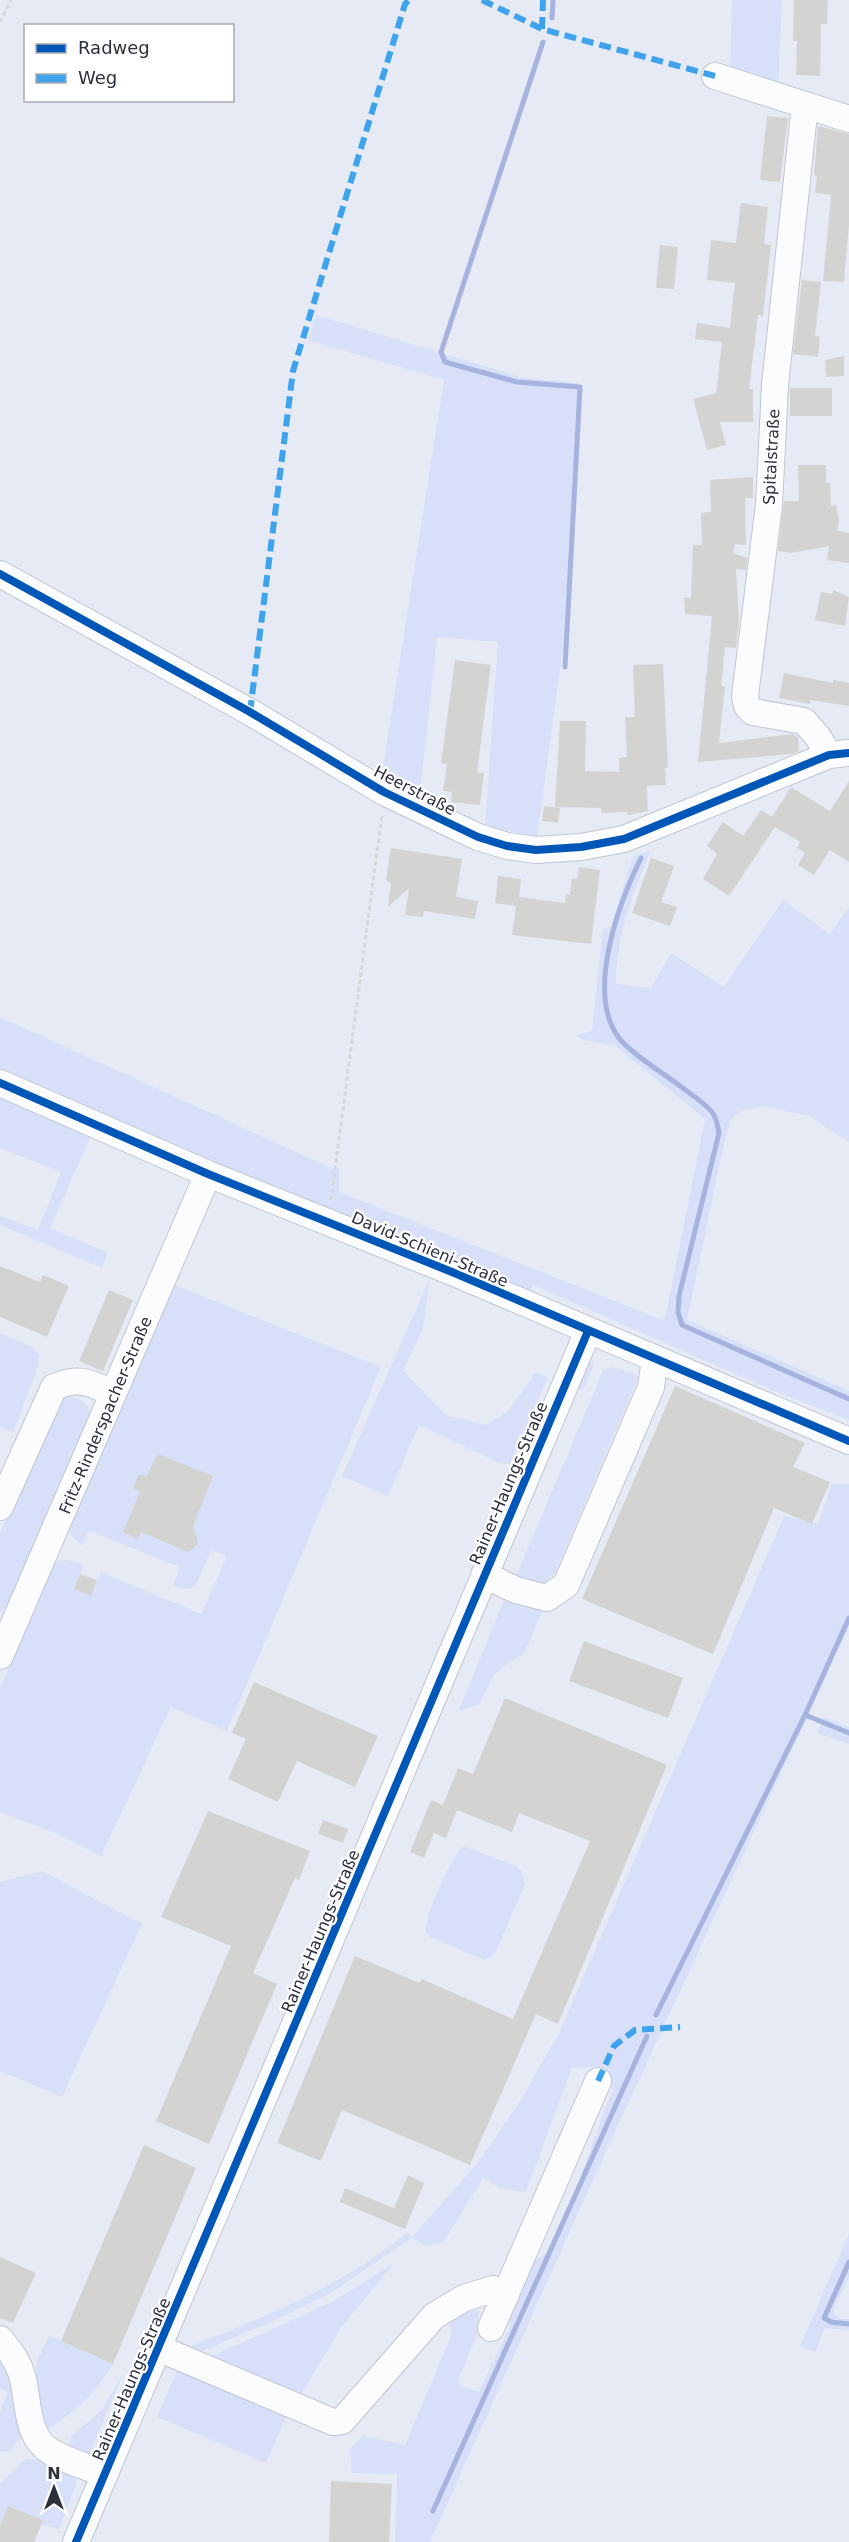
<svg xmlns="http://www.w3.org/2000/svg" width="849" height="2542" font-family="'DejaVu Sans',sans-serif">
<rect width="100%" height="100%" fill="#e6eaf4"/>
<path fill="#d7e0f8" d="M732,0H782L778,91L730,75Z
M316,315L524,378L578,383L563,647L537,838L485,825L498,642L437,637L419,801L381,780L444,380L308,340Z
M650,851C633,895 616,936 616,984L651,988L671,953L724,987L783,900L830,934L849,907V1142L809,1116L763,1106L744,1110L732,1118L726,1134L687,1320L849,1391V1420L779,1393L533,1285L529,1297L0,1072V1017L329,1167L339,1169V1192L663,1320L667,1310L705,1119L614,1045L583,1040L575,1035L592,1031L603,930L610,929L633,856Z
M0,1089L94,1129L50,1228L108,1253L102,1268L0,1225V1216L38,1230L61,1172L0,1148Z
M430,1278L423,1328L403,1371L446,1415L486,1425L508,1411L536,1372L548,1377L510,1464L500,1463L419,1425L388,1496L342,1476Z
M174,1285L381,1367L227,1731L171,1707L101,1856L53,1832L0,1812V1688L53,1564C64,1557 72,1561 84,1565L75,1589L91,1595L101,1572L201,1614L227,1556L211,1550L196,1585C188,1592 182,1588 173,1585L180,1567L89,1531L82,1546L70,1534V1524Z
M0,1333L32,1347L39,1355L38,1366L13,1433L0,1427Z
M591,1363L594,1364L584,1388L581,1390L575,1388L582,1374Z
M611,1367L633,1373L638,1378L555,1573L541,1586L514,1581L603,1371Z
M64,1397C80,1397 87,1401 92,1417L10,1606L0,1612V1533L55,1402Z
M832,1484H849V1626L607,2149L430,2542H395L397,2474L352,2473L350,2449L363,2436L405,2445L452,2334L448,2315L479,2310L477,2335L458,2380L462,2387L479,2392L511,2324L509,2317L531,2263L554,2249L613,2088L595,2067L572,2068L526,2192L500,2188L483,2178L443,2243L426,2246L411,2238L331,2293L277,2319L198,2353L186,2348C265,2317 341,2287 408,2232L411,2238L476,2165L521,2100L559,2033L784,1516L818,1524Z
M507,1593L544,1608L524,1654L508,1663L493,1676L479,1704L464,1710H459Z
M824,1717L849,1727V1744L817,1733Z
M464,1846L516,1866L522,1872L525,1885L496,1951L492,1957L484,1960L430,1937L426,1933C423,1919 452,1853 464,1846Z
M42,1871L142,1924L62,2097L0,2071V1882Z
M849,2234V2277L834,2309L835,2315L839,2319H849V2330L824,2328L816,2352L800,2346Z
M394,2263L343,2325L299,2398L208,2358L334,2301Z
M49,2336L113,2364C94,2395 77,2409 48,2430L40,2419L39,2396L35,2382L37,2362Z
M0,2350L12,2362L23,2435L10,2450L0,2452V2411L8,2392L0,2388Z
M178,2368L287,2415L266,2463L157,2417Z
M124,2372L90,2453L74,2451L69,2444L72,2435L101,2411Z
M26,2459L55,2460L79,2477L59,2529L41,2525L43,2520L8,2506L0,2526V2483Z"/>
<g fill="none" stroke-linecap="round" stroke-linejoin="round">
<path stroke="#a5b3de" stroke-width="5" d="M552,18L553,0
M543,42L441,352L445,362L517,382L580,387L565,667
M641,858C619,903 585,993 619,1038C629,1052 661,1072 676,1083C685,1090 710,1106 714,1115C717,1121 718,1127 719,1133L679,1296L678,1312L682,1325L849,1399
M849,1618L805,1715L849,1733
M656,2015L805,1715
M849,2262L824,2318L831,2322L849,2324
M433,2511L647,2036"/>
</g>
<path fill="#d3d4d2" d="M794,0H828L827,24H821L820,76L796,75L797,41H793Z
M767,116L788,118L780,182L760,180Z
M818,126L849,134V224L844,282L823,281L831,195L815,193L817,176L814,175Z
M741,203L768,207L764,244L771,245L763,316L758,315L749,389H753V422H720L726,445L707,450L693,399L716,393L722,342L695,339L697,323L730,328L735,283L707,280L711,240L736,243Z
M660,245L678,247L674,289L656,288Z
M802,280L821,282L815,336L820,337L818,357L793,354Z
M844,356V376L826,377L825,360Z
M790,388H832V416H790Z
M798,465H826V483L830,482L831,506L836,505L839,521L837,531L849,533V563L827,560L829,546L791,553L778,551L784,501H799Z
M753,477V498H745L746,545L735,544L733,553L747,558L746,570L736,569L739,622L736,648L725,647L721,686H725L719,743L792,734L798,737L799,751L792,754L698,762L712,616L685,614L684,598H691L693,545H702L701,513L711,512L710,480Z
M833,590L849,597L845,626L815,620L821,592L832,594Z
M455,660L491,665L477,772L484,773L480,805L451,802L452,792L443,791L447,764L441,763Z
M663,664L668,768H665L666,785L647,786L648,811L628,815L627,812L602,813L601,808L555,807L560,721H586L585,771L619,772V758L627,757L625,717H635L633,665Z
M784,673L833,683V680L849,683V706L810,700V704L779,698Z
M849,781V862L830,850L814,875L798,865L805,853L797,848L800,842L775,827L729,896L703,879L717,854L707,846L723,822L743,836L761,810L772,817L791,787L830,811Z
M544,806L560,808L558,823L542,821Z
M391,848L462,859L456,897L478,901L475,919L424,911L423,917L405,915L409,888L388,907L391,884L386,880Z
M651,858L674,866L661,902L677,907L670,926L632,913Z
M579,867L600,870L591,944L512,935L516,906L495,903L498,876L521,879L519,897L565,903L566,894L570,895L572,878L577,879Z
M0,1266L40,1282L43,1275L69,1286L47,1337L0,1317Z
M109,1290L133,1300L103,1371L79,1361Z
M675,1386L805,1443L793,1467L830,1482L812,1524L774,1508L713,1654L582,1599Z
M158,1454L213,1476L193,1527L198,1541L197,1545L188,1552L141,1532L138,1539L123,1532L140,1492L133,1488L139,1474L146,1477Z
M80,1574L97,1580L91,1596L74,1589Z
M584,1641L683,1678L668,1718L569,1681Z
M254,1682L378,1736L355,1787L297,1761L278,1802L228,1779L246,1739L232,1733Z
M505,1698L667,1765L558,2024L536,2014L470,2165L342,2110L321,2161L277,2143L355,1956L420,1983L422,1979L513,2019L590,1841L519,1813L512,1832L457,1810L446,1838L434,1833L424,1858L410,1852L431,1800L443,1805L458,1768L473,1774Z
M208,1811L310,1851L299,1880L295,1878L253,1973L277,1984L209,2144L156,2121L231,1946L161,1917Z
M323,1820L348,1829L343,1843L318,1834Z
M144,2145L196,2168L113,2364L61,2341Z
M408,2175L424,2183L405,2229L340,2202L345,2188L394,2208Z
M0,2257L36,2273L13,2323L0,2318Z
M331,2481L392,2484L389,2542H329Z
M8,2506L43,2520L34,2542H0V2526Z"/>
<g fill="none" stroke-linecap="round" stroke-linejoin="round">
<defs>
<path id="minor" d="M715,76L849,119
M805,105L775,385L769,505L745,696L747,706L753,712L804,721L818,737L829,755
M0,574L250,712L384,792L478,837L507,846L536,850L581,847L624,839L829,755L849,753
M0,1083L208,1174L452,1272L849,1441
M0,1507L54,1387C79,1376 90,1383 113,1393
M484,1575L516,1590L547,1598L566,1585L651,1387L655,1359
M0,1656L208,1174
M491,2328L598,2081
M0,2339C9,2350 18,2361 22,2375C29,2399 25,2436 50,2451C66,2461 88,2467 105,2474
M158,2348L333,2422L342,2421L434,2316L464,2298L493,2289L506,2295
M76,2542L588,1331"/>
</defs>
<use href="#minor" stroke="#c1c5d0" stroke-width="28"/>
<path stroke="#d7d7da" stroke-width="3" stroke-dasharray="4.5 3" stroke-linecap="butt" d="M0,22L11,0
M331,1200L382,814"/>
<use href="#minor" stroke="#fbfcfd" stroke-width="26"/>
<path stroke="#3ea3ec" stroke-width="6" stroke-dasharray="12 6" stroke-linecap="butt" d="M482,0L542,29L715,76
M542,29L543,0
M250,712L293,371L405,4L409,0
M598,2081L614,2046L635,2030L680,2027"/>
<defs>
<path id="cycleway" d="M0,574L250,712L384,792L478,837L507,846L536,850L581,847L624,839L829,755L849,753
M0,1083L208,1174L452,1272L849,1441
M76,2542L588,1331"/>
</defs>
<use href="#cycleway" stroke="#fff" stroke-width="11"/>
<use href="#cycleway" stroke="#0057b8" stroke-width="8"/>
</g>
<g text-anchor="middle" stroke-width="4.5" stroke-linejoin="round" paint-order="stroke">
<g font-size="16" fill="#2b303c" stroke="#fff">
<text transform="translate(771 457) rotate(-87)" y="6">Spitalstraße</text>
<text transform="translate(415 790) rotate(27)" y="6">Heerstraße</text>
<text transform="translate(430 1249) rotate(23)" y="6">David-Schieni-Straße</text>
<text transform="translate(105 1415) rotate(-67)" y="6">Fritz-Rinderspacher-Straße</text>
<text transform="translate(508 1483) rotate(-67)" y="6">Rainer-Haungs-Straße</text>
<text transform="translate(320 1931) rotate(-67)" y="6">Rainer-Haungs-Straße</text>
<text transform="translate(131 2379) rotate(-67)" y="6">Rainer-Haungs-Straße</text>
</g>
</g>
<rect x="24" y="24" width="210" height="78" fill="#ffffff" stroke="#aaacb1" stroke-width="1.5"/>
<rect x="36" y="44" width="30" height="9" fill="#0057b8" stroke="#aaacb1" stroke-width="1.5"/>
<text x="78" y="54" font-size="18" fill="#2b303c">Radweg</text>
<rect x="36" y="74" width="30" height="9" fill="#3ea3ec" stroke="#aaacb1" stroke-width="1.5"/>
<text x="78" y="84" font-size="18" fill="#2b303c">Weg</text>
<g transform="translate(54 2488)" stroke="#ffffff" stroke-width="4.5" paint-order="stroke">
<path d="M0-4.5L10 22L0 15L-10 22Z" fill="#2b303c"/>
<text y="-9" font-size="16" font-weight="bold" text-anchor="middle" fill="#2b303c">N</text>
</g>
</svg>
